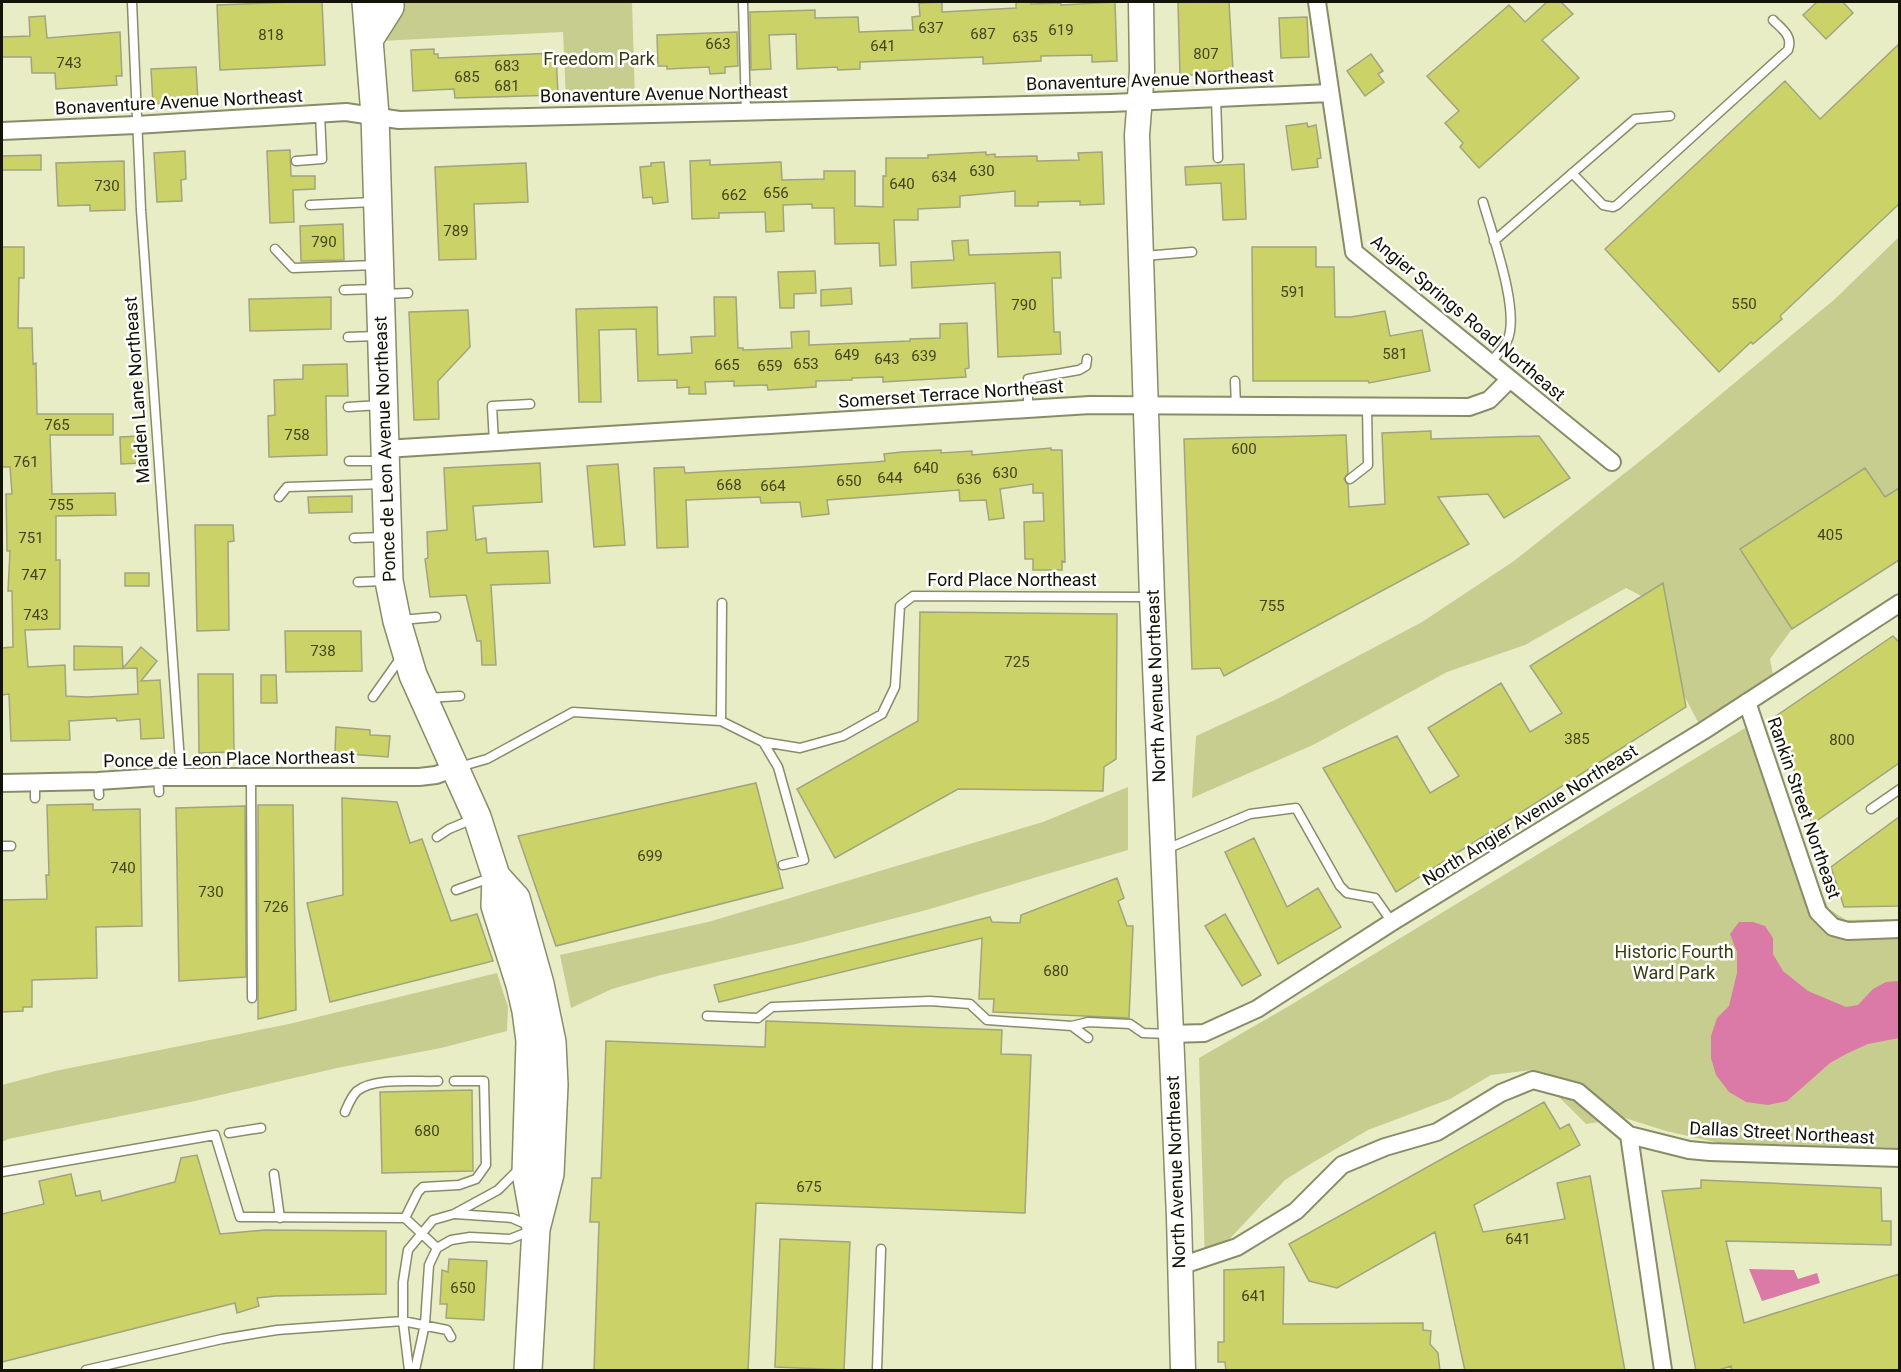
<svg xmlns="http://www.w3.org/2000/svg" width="1901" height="1372" font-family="Roboto,sans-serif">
<rect width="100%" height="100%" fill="#e9edc5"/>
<path fill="#c7cc8f" d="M395,2H632L635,98L566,100L563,32L381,41Z
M1899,237V488L1885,497L1865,468L1740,549L1792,629L1770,659L1773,675L1698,722L1664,657L1655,603L1626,588L1525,645L1447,672L1313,745L1192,798L1196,736L1277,699L1422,622L1514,561L1659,446L1835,299Z
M1745,728L1829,909L1846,920L1899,919V1148L1723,1144L1666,1131L1625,1118L1586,1124L1532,1070L1491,1075L1450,1099L1368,1130L1312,1163L1285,1180L1205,1265L1199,1058L1289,1006Z
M1128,787V850L930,909L796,944L661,975L612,989L571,1008L560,955L708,922L790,898L1043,822Z
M497,973L508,1007L507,1031L441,1048L337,1068L195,1101L8,1139L2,1142V1085L55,1071L289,1024Z"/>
<path fill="#db7aa6" d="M1739,922H1753L1765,926L1773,938V954L1783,971L1808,991L1846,1007L1858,1005L1873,989L1886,982L1899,981V1038L1868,1044L1846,1054L1830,1063L1787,1101L1768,1105L1746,1102L1729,1092L1716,1075L1711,1058V1036L1717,1018L1729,1006L1737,973V952L1730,934Z
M1749,1269L1794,1270L1798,1279L1817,1273L1820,1283L1762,1301Z"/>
<path fill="#cbd268" stroke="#a1a47f" stroke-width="1.5" d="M292,2H322L325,65L220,70L217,5Z
M942,2V12L1016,8V2H1031V4L1061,3V5L1115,2L1117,61L1092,62V55L1041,56V61L983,64V57L860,62V69L838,70L837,67L797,69L796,34L769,35L771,69L751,70L750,12L815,10V18L858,17L859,32L913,30L912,17L920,16L919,3Z
M1178,2H1229L1233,70L1202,72V74L1180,76Z
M1547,2H1561L1573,14L1542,40L1579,78L1479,168L1460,147L1463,143L1445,123L1459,111L1427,76L1509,5L1525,22Z
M1817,2H1843L1853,13L1826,39L1803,15Z
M45,16L47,38L120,32L122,76H116L117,85L56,89L55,73H32L31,57H2V37L30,36L29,17Z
M1307,17L1309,57L1281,58L1279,18Z
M737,32L738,66L725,67V73L710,74L709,67L667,69V66H658L657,35Z
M1899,44V204L1780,316L1782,319L1753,344L1751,342L1719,372L1605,249L1785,81L1820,119Z
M434,49V54H438V58L556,53L558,95L455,98L454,89L413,91L411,50Z
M1371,54L1383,71L1378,74L1384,82L1365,96L1347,71Z
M196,67L198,101L153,104L151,69Z
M1307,123L1308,127L1316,125L1321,158L1317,159L1318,167L1292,170L1286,126Z
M290,150L291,176H315V189L293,190L294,222L270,223L267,151Z
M185,151L186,179L181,180L182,201L157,202L154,153Z
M986,152V155L995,154V157L1037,156V161L1079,160L1078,153L1102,152L1104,204L1080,205V201L1038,202V206H1015V191L960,196V207L918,209V220H894L896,265L880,266L879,243L835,244L834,208H812V204L783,205L784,231L766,232L765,212L719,213V218L692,219L690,161L710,160V165L781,162L782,180L824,179V171H855V206L883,207V176H886V158H928V155Z
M41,155V170H2V156Z
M124,161L125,210L90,211V205L58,206L56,163Z
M664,162L668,202L653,204L652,197L643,198L640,167L651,166V163Z
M526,163L528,202L474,204L476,259L439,260L435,167Z
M1244,164L1246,219L1223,220L1221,183L1186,185L1185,167Z
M343,224L344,260L301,261L300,226Z
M968,240L969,255L1060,252L1061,278H1052L1054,332H1060L1061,354L998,357L995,283L912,288L911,262L954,260L952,241Z
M2,247H24V278H19L18,328H32L33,364L36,363L37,414H113V435H50L52,494L115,493L116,515L56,516V560H60V629L25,630L28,667L65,665L66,696L88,697L138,694L137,668L74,670V646L122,647L123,668L141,647L157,661L141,681L160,680L164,738L141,739L140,719L117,721L116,718L69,721L70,740L11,741L9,694L2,695V648L13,647L12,591H8L10,551H7L6,494H12L10,467H2Z
M1252,247H1316V267H1334L1335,317H1351L1385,311L1390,336L1422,330L1430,371L1369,383L1368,381H1253Z
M815,271L816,293L794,294V308H780L778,272Z
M851,288L852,304L821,306V290Z
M331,297V329L250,331L249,299Z
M714,297H736L738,348H743V350L792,348L791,332L809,331V345L910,341V339L940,338V324L967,323L969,368L965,369L966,377L883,382V377L852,378V380L816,381V387L768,390L767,385L734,386V381L705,382L706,394H689V387L677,388V380L638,381L636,329L599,330L601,402H579L576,309L657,307L658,355L692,353L691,337L715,336Z
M468,310L470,347L438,381L439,419L414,420L409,312Z
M347,364L348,396H326L327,455L269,457L268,416L275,415L274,380L303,379V365Z
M1431,431V439L1539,436L1570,478L1504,518L1488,494L1438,497L1469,544L1224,676L1220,668L1192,669L1184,439L1346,435L1348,473L1344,479L1348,485L1349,507L1385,504L1382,433Z
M141,436L142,463L121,464L120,437Z
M1051,448V450H1062L1065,562L1062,561V570H1033V559H1025L1024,522L1044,521L1043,493H1033V484L1000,489L1004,518L989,520L986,500L960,501L959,490L827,500L829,514L802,517L800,502L761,503L760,497L686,500L688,547L657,548L654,468L684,467L685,473L799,467L875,462L885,461L884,454L902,452L941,450V453L972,451V455Z
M540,463L542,502L473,506L476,540L486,538L487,553L548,551L550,583L491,585L496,665H482L481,641H477L466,595L430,597L425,559L428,558L427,532L447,530L444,468Z
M618,464L625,545L594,547L587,466Z
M1865,468L1885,497L1899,488V560L1792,629L1740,549Z
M352,496V512L309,513L308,497Z
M195,525H233L234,541L228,542L229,630L197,631Z
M125,573H149V586H125Z
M1663,583L1686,707L1396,892L1323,768L1397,736L1430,793L1459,776L1428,728L1501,683L1530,732L1562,713L1530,666Z
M920,612L1117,614L1116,759L1104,767L1103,791L958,789L835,858L797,789L918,721Z
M285,631H361L362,671L286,672Z
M1893,636L1899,642V763L1812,824L1776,716Z
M198,674H233L234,752L199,753Z
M261,675H276L277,703H261Z
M336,727L370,730V735L390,736L388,757L335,753Z
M756,783L783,888L556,946L518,836Z
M342,798L397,802L410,843L422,839L451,921L477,914L493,961L330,1002L307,903L343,895Z
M93,804V810L140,809L142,926L96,927L97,978L32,980V1007H23V1011L2,1012V900L47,899L46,875H49L47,805Z
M258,805H293L296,1010L258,1019Z
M245,806L246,977L179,981L176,808Z
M1899,817V906L1844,907L1831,867Z
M1254,838L1287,907L1318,888L1341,927L1278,964L1225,852Z
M1117,878L1124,898L1118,901L1127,926H1133L1129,1018L993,1012L994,999H979L982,938L719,1002L714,985L990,917L992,922L1020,923L1021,915Z
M1225,914L1261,975L1242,986L1205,926Z
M766,1021L1002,1030L1001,1054L1031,1055L1025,1213L756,1203L748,1371H594L599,1222H590L592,1178H601L606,1041L765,1047Z
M472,1090L473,1171L382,1173L380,1092Z
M1544,1102L1560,1129L1569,1124L1580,1145L1474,1205L1483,1232L1565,1219L1557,1183L1590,1176L1625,1371H1465L1435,1232L1337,1288L1309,1281L1289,1244Z
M197,1155L220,1234L265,1230L386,1231V1294L276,1296L257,1298L259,1306L237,1313L235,1303L2,1362V1214L44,1204L39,1181L71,1174L76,1196L100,1191L102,1201L175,1182L181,1158Z
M1701,1180L1881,1188L1882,1221H1891V1245L1726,1241L1744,1323L1899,1274V1371H1732L1731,1366L1716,1371H1696L1662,1191L1701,1188Z
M780,1239L850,1242L844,1370L775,1367Z
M449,1259L487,1261L484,1320L446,1318L447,1304H440L442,1270L448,1272Z
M1284,1267L1283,1324L1423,1323V1330L1431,1331L1430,1344L1438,1353L1440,1371H1226L1225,1362H1218V1342H1224V1270Z"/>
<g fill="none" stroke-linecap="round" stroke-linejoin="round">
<defs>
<path id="service" d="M132,2L141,210L181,776
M743,2L746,112
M1216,98L1218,158
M296,161L322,159L320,114
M1572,173L1603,205L1613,207L1617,205L1788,50C1793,36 1783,30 1773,20
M1483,202C1492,234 1521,313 1507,341C1504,349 1495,356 1490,363
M310,205L373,202
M1494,241L1635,119L1670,116
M275,249L293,268L376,265
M1144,256L1192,252
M344,290L376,289
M384,294L408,293
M348,337L377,336
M1235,381L1236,406
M348,407L380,405
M1028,409V379L1079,370L1086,366L1087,359
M494,443L492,406L530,404
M349,461H381
M1350,479L1368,465L1367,406
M279,497L287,487L383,484
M354,538L384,537
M358,582L385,581
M400,620L436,617
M373,697L402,656
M427,698L460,696
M721,721L722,603
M763,742L778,767L804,860L783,865
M459,767L487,759L573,712L721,721L763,742L800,748L843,736L882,714L895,687L900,606L913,596L1149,597
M251,776L252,998
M158,777L159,792
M98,781L99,795
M35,782V798
M1871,809L1900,789
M437,837L449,829L473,819
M2,846H11
M1164,850L1250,814L1296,808L1340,886L1347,893L1375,898L1392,922
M456,890L493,877
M707,1016L758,1018L772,1007L930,1001L970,1004L987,1020L1072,1026L1088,1022L1130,1024L1143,1033L1169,1034
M1072,1026L1088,1038
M345,1112C348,1105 351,1097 357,1091C374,1077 416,1082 438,1081
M229,1133L261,1128
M2,1172L215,1135L240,1217L405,1218L437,1248
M274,1174L280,1218
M455,1214L512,1218L530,1226
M405,1218L418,1192L423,1187L459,1185L476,1179L486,1165L484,1081H454
M86,1370L222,1339L277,1330L403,1321L447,1330L451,1337
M409,1370L403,1321V1282L408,1250L433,1220L454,1214L498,1190L520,1168
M415,1370L425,1324L429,1265L437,1248L451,1240L470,1237L510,1239L533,1230
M877,1370L881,1249"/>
<path id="minor" d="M1317,2L1354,252L1612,462
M2,131L136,125L346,112L399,120L1111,103L1329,93
M385,449L1090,405L1469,407L1489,400L1510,379
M1747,702L1818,912L1833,927L1848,931L1900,929
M2,783L98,781L158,777H419L436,775L455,768
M1171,1034L1204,1033L1257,1009L1392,922L1703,731L1900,603
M1629,1135L1663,1370
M1180,1266L1237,1247L1296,1211L1342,1165L1385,1147L1437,1132L1501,1093L1533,1080L1578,1092L1629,1135L1689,1150L1710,1152L1900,1158"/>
<path id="secondary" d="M1141,2L1142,71L1137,135L1152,597L1179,1217L1183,1370"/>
<path id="trunk" d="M366,2L375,115L389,581L397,621L413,675L477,817L496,876L495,906L520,985L526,1011L530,1041L526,1173L536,1229
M369,40L390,7V2
M496,876L516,898L540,984L552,1042L554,1085L550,1174L536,1229L528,1370"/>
</defs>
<use href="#service" stroke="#898c68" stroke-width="11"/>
<use href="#minor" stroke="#898c68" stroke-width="20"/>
<use href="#secondary" stroke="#898c68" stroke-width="27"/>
<use href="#trunk" stroke="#898c68" stroke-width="30"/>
<use href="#service" stroke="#fff" stroke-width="8"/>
<use href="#minor" stroke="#fff" stroke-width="16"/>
<use href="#secondary" stroke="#fff" stroke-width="24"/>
<use href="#trunk" stroke="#fff" stroke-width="27"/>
</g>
<g text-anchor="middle" stroke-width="5" stroke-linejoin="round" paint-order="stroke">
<g font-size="15" fill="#41441e">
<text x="931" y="33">637</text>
<text x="1061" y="35">619</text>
<text x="983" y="39">687</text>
<text x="271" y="40">818</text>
<text x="1025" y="42">635</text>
<text x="718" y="49">663</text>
<text x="883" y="51">641</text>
<text x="1206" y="59">807</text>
<text x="69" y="68">743</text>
<text x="507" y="71">683</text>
<text x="467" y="82">685</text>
<text x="507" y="91">681</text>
<text x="982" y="176">630</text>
<text x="944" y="182">634</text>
<text x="902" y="189">640</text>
<text x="107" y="191">730</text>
<text x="776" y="198">656</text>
<text x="734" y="200">662</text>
<text x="456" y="236">789</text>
<text x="324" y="247">790</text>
<text x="1293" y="297">591</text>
<text x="1744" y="309">550</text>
<text x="1024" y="310">790</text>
<text x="1395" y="359">581</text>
<text x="847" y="360">649</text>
<text x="924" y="361">639</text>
<text x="887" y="364">643</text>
<text x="806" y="369">653</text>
<text x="727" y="370">665</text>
<text x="770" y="371">659</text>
<text x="57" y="430">765</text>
<text x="297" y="440">758</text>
<text x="1244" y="454">600</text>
<text x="26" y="467">761</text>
<text x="926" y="473">640</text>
<text x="1005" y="478">630</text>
<text x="890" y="483">644</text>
<text x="969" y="484">636</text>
<text x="849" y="486">650</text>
<text x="729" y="490">668</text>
<text x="773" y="491">664</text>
<text x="61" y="510">755</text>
<text x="1830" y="540">405</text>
<text x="31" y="543">751</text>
<text x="34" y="580">747</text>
<text x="1272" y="611">755</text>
<text x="36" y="620">743</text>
<text x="323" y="656">738</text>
<text x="1017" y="667">725</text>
<text x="1577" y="744">385</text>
<text x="1842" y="745">800</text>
<text x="650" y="861">699</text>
<text x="123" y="873">740</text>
<text x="211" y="897">730</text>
<text x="276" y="912">726</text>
<text x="1056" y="976">680</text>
<text x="427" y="1136">680</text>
<text x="809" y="1192">675</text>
<text x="1518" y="1244">641</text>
<text x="463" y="1293">650</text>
<text x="1254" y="1301">641</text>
</g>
<g font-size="18" fill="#393c0f" stroke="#fff">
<text x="599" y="65">Freedom Park</text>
<text x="1674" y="958">Historic Fourth<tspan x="1674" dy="21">Ward Park</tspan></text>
</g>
<g font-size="18" fill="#131406" stroke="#fff">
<text transform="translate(1150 80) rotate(-2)" y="6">Bonaventure Avenue Northeast</text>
<text transform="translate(664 94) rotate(-1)" y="6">Bonaventure Avenue Northeast</text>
<text transform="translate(179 102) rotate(-3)" y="6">Bonaventure Avenue Northeast</text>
<text transform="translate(1468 318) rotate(40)" y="6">Angier Springs Road Northeast</text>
<text transform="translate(137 390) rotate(-94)" y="6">Maiden Lane Northeast</text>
<text transform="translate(951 394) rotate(-4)" y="6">Somerset Terrace Northeast</text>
<text transform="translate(385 449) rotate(-92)" y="6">Ponce de Leon Avenue Northeast</text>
<text x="1012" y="586">Ford Place Northeast</text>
<text transform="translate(1156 686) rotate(-92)" y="6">North Avenue Northeast</text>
<text transform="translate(229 759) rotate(-1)" y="6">Ponce de Leon Place Northeast</text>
<text transform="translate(1804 808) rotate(71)" y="6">Rankin Street Northeast</text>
<text transform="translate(1530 815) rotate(-32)" y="6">North Angier Avenue Northeast</text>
<text transform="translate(1782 1133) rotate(3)" y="6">Dallas Street Northeast</text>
<text transform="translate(1176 1172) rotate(-92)" y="6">North Avenue Northeast</text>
</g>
</g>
<rect width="1901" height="1372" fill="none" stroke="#131406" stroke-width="6"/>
</svg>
